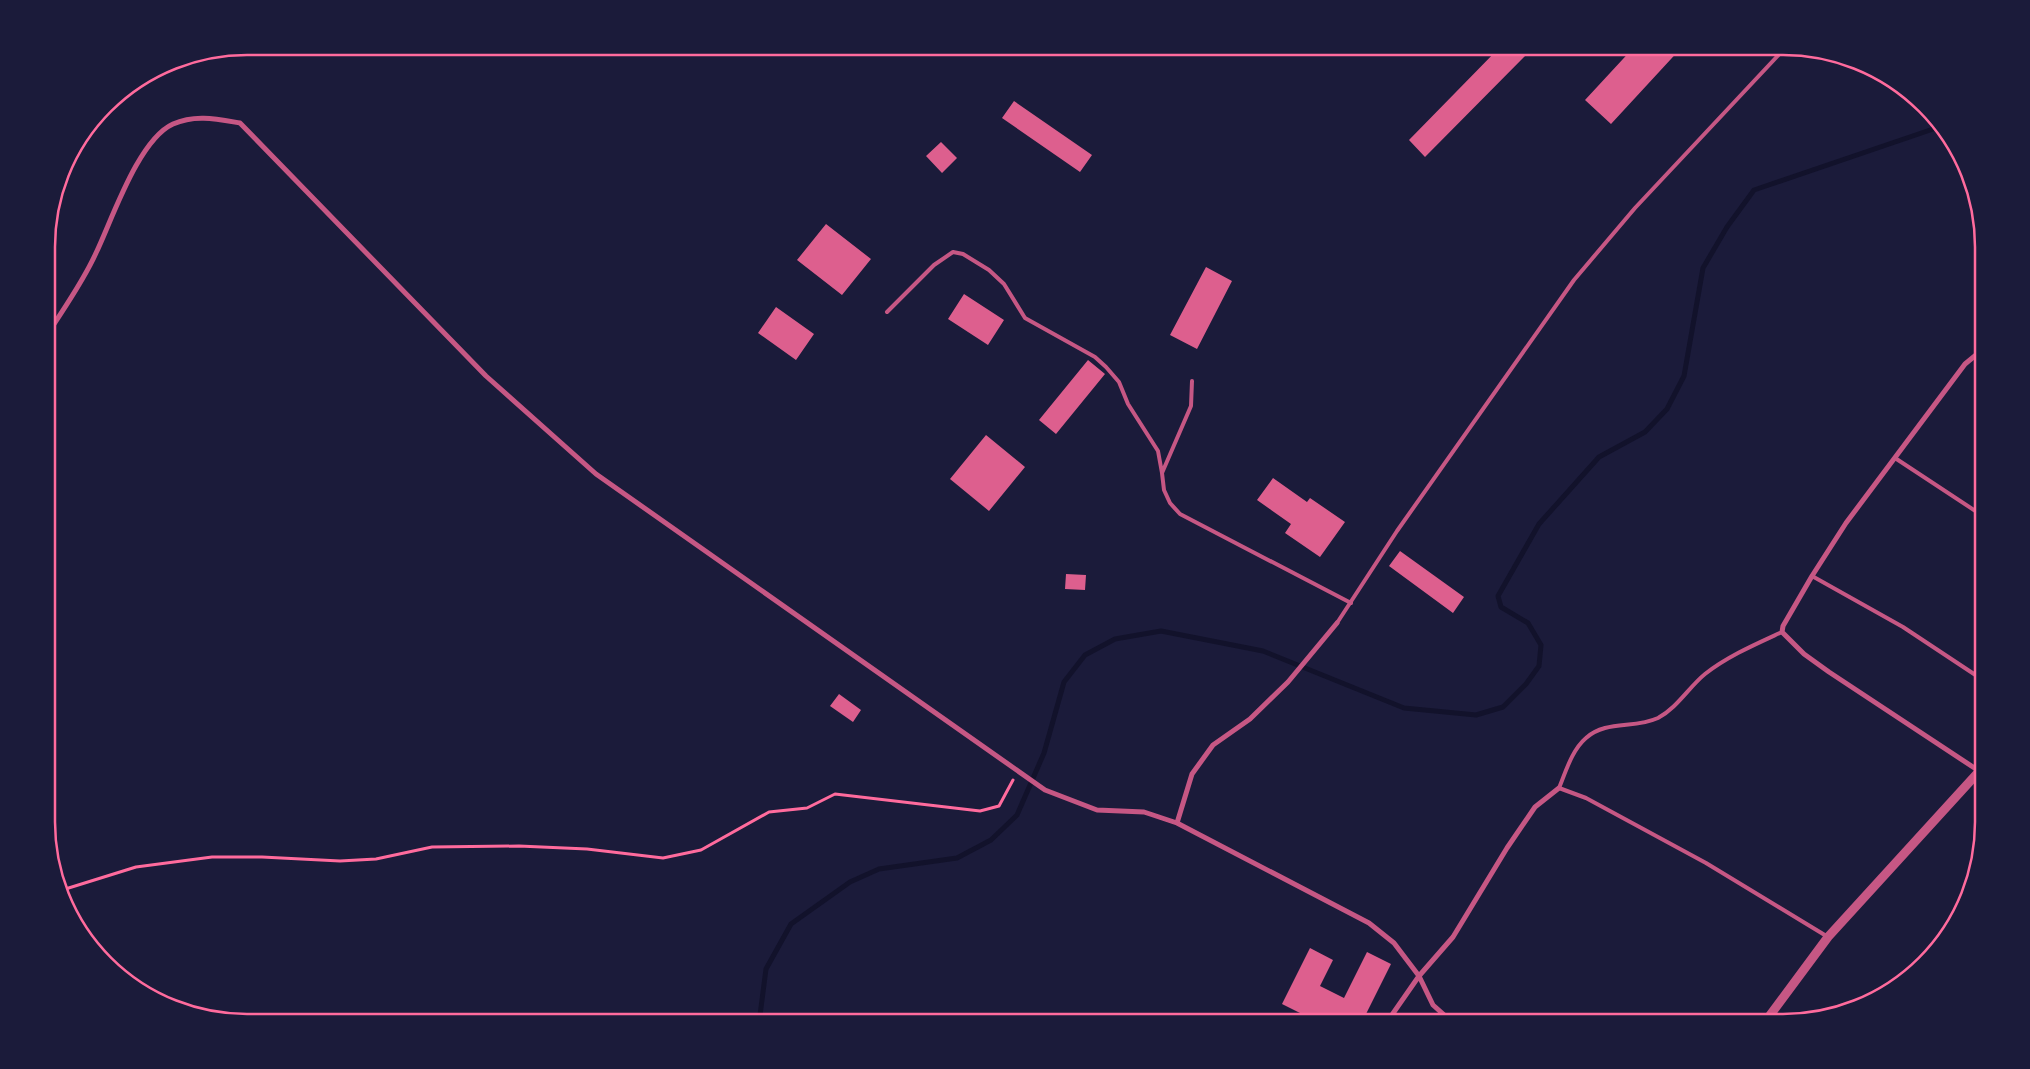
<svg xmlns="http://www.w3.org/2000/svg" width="2030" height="1069" font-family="Commissioner,sans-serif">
<rect width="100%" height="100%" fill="#1b1b3a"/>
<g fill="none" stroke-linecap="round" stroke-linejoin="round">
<path stroke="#12122b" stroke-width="5" d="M759,1023L766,969L791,924L850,882L879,869L957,858L991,840L1017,815L1044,753L1064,682L1085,655L1115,639L1161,631L1263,651L1404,708L1476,715L1503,707L1526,684L1539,666L1541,645L1528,623L1501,607L1498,596L1539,524L1599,457L1645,432L1667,409L1684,376L1703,268L1727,227L1754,190L1942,126"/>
</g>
<path fill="#dd5f8e" d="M1501,46H1535L1425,157L1409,140Z
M1635,46H1683L1611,124L1585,100Z
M1014,101L1092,155L1080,172L1002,118Z
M941,142L957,158L942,173L926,156Z
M826,224L871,259L842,295L797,260Z
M1206,267L1232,281L1197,349L1170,335Z
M964,294L1004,320L988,345L948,319Z
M776,307L814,334L796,360L758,333Z
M1088,360L1105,374L1056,434L1039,420Z
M986,435L1025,467L989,511L950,479Z
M1273,478L1307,502L1310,498L1345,522L1320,557L1285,533L1291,524L1257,500Z
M1400,551L1464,597L1453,613L1389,566Z
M1066,574L1086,575L1085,590L1065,589Z
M839,694L861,710L853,722L830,706Z
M1310,948L1333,960L1320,986L1344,998L1367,952L1391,964L1362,1022H1318L1282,1004Z"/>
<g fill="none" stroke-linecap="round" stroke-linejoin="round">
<path stroke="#ff6b9d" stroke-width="3" d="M59,891L136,867L212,857H262L340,861L376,859L432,847L519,846L587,849L663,858L701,850L769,812L807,808L835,794L980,811L999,806L1013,780"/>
<path stroke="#c65784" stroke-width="4" d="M887,312L934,265L953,252L963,254L989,270L1004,284L1025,318L1095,357L1106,367L1119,382L1128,404L1158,451L1162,473
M1192,381L1191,406L1162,473L1164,490L1170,503L1180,514L1351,603
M1895,458L1983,516
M1812,576L1903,627L1983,680
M1337,623L1397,531L1574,280L1635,208L1786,47
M1782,632C1756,644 1728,656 1705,674C1689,687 1677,708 1658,718C1634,729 1606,720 1586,738C1572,750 1566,771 1559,788L1586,798L1706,863L1828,937"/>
<path stroke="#c65784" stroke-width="5" d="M47,335C64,308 83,282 96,253C112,220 138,140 173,124C195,114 217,119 240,123L486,376L596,474L1045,790L1097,810L1144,812L1177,823L1369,923L1394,943L1419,976L1433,1005L1452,1022
M1979,771L1829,672L1804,654L1782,632L1783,626L1812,576L1846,523L1965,364L1982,350
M1177,823L1192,774L1213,745L1250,719L1288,682L1337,623
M1387,1022L1419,976L1453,937L1507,848L1535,807L1559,788"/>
<path stroke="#c65784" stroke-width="9" d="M1765,1022L1828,937L1984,766"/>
</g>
<path d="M0 0H2030V1069H0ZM247 55H1783A192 192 0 0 1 1975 247V822A192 192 0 0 1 1783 1014H247A192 192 0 0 1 55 822V247A192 192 0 0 1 247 55Z" fill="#1b1b3a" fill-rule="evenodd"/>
<path fill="none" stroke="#ff6b9d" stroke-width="2.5" d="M247 55H1783A192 192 0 0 1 1975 247V822A192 192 0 0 1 1783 1014H247A192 192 0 0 1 55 822V247A192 192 0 0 1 247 55Z"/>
</svg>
